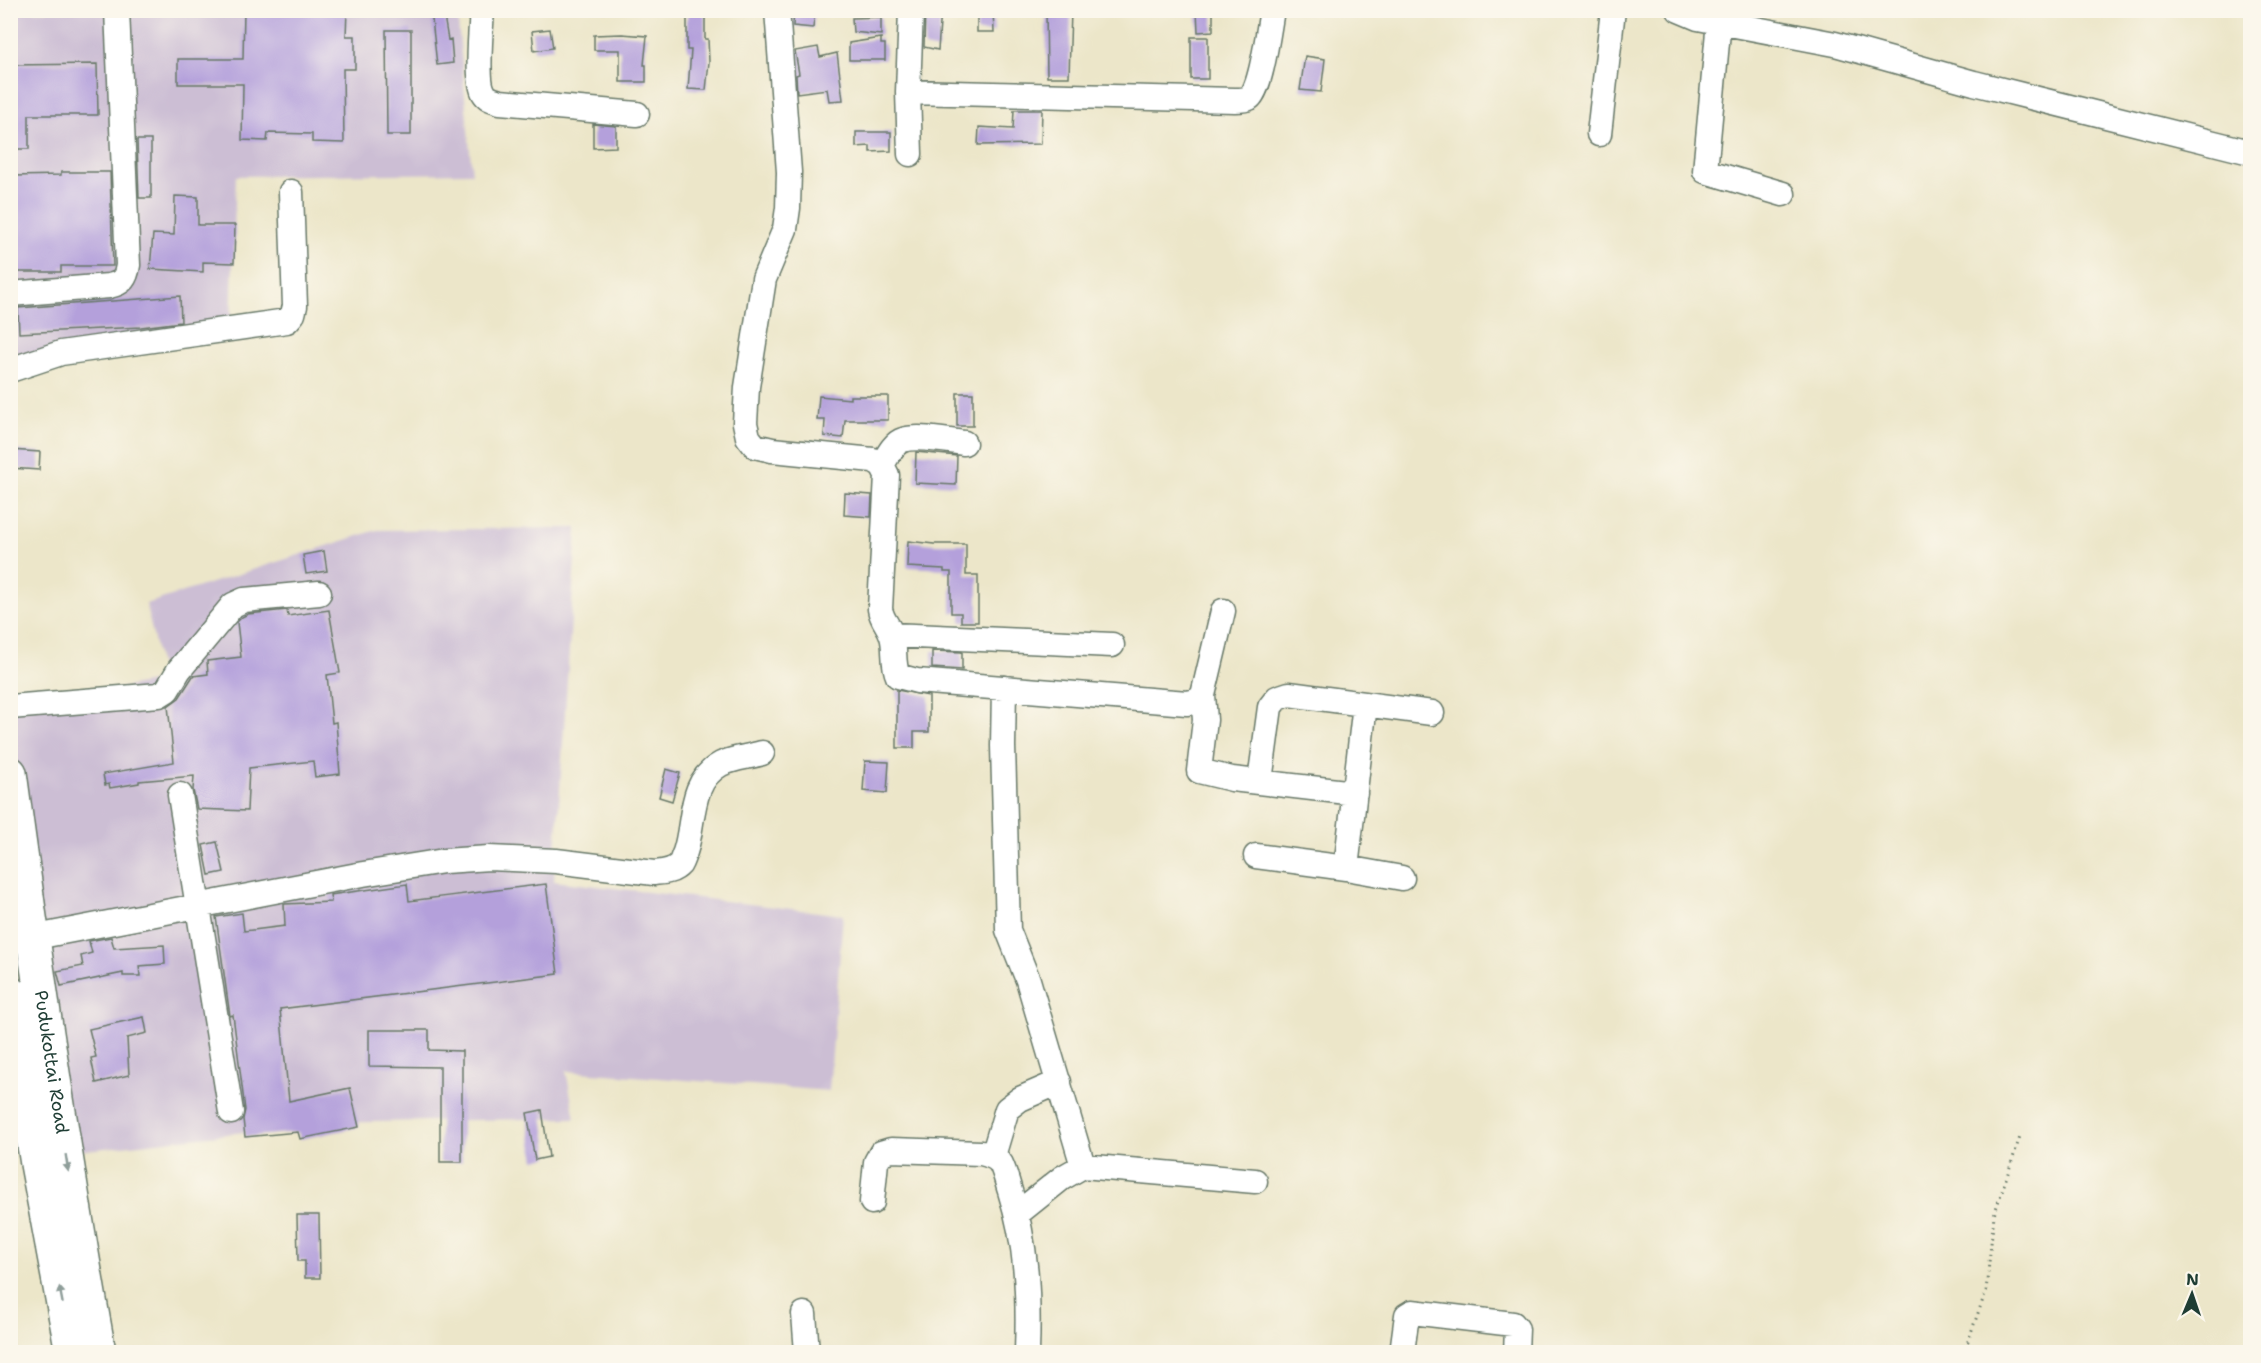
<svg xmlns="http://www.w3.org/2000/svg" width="2261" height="1363" font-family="'Shantell Sans',sans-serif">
<rect width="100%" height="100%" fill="#fbf7ec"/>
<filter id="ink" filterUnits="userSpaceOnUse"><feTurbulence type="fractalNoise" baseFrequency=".0167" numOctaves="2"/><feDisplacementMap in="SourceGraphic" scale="12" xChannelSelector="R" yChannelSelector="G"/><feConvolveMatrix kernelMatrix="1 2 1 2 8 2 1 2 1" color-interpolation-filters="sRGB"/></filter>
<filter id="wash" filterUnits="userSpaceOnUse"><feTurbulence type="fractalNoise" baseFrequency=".008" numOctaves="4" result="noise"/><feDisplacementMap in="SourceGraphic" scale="24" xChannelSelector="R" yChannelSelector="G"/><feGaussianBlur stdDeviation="1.35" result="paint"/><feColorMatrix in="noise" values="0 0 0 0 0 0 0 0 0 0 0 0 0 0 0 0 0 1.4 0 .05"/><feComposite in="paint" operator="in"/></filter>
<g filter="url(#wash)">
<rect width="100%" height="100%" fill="#ece6c9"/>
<path fill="#ccbed4" d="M11,11H457L472,173L236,176L231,322L11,363Z
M577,528L554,881L843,915L829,1091L566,1071L575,1118L323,1123L70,1152L11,790L10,709L163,680L146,604L377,530Z"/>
<g id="blocks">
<path fill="#b4a0db" d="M244,10H347L346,36H355V69H343L344,143L312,142V134L268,133L267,141L242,140L243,84H178V59H243Z
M431,10H443L448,40L451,39L453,63L437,65Z
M687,10H705V39H708L709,62L706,90L688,89L691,50H687Z
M794,10H815L813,28L793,26Z
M925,10H941L938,50L924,47Z
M982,10H993L994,32H977V17H980Z
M1046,10H1071L1069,77H1047Z
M1197,10H1213V31L1198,32Z
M881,17V35L853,32L852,18Z
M550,29L553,48L534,51L532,31Z
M386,30H411V135H387Z
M622,34L647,36L644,65H646V82H620V50H594V35Z
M1191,37H1208V79H1191Z
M881,38V44H885V60H849V43Z
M818,47L820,57L837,53L843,100L829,101L827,89L797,93L796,75L799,74L795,51Z
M1305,56L1325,59L1321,92L1300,90Z
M97,64L98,115H29V149H10V65Z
M1014,110H1042L1041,144L978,145L979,127L1013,129Z
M593,124L616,126V147L593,148Z
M856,132H891V151L870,152V146L856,147Z
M137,140H151V198H139Z
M61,172H110L113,266H61V272H14L13,176L61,175Z
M175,196L198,197V225H235L234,263L203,262V272L150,269L153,234L174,235Z
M180,296L181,322L141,327L19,333L18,308Z
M957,393H973V426H957Z
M819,396L850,399V396H888V420H845L843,438L824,436L825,420H817Z
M10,450L40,452L39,470L10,468Z
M916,452L957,456L956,485L915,483Z
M845,493L872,495L871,517L844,515Z
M908,541L934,544H966V575H978V622H961V613H951V572H944V569L907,567Z
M324,551L327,571L306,574L303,555Z
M287,610L288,616L329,610L340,673L327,675L332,723L336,722L340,774L315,777L313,761L249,768L247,811L197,809L193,790L194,776L139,781V783L110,788L109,784L105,785L103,774L174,762L168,706L179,698L193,676L208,674L207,661L241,657L237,622L242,617L248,614Z
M932,651L962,652V670L932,668Z
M897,690L929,696V732H914V748H897Z
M865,761L889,762L887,793L863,791Z
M666,769L680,773L672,801L659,797Z
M217,842L224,872L209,875L203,845Z
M407,884L409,901L546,884L558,974L280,1009L289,1101L350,1088L359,1127L300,1139L298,1132L245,1137L243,1119L245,1110L233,1015L230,1016L216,917L242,913L244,931L285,926L284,904L331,902L330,895Z
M111,937L114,948L164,945L165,964L139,966L140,976H123V973L61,986L57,971L83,966L81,956L92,953L89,941Z
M144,1017L147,1033L127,1038L129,1075L96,1083L91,1058L96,1057L89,1029Z
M369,1030H429V1050L462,1051V1162H440V1067L369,1066Z
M542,1110L549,1157L535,1160L527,1113Z
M297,1215H319L320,1278H305V1261H298Z"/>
</g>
</g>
<g filter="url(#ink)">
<use href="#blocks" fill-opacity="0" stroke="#677868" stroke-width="1.5"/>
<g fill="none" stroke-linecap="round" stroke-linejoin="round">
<defs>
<path id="minor" d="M482,10C481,27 476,81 484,93C487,99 494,100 500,102L637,114
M777,10L789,172L788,208L785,229L764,279L747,387L745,423L748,437L755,446L772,450L873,460L882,465L887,475L880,609C882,621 889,625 892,636C896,649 892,663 898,676L917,681L1187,703L1197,701L1203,695L1223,611
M1679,10L1698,18L1835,44L1974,83L2250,152
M1719,21L1705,171L1783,194
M908,92L1235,100C1239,100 1245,100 1249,98C1261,91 1269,26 1272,10
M1599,134L1613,10
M910,154L908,92L911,10
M10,294L109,286C123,283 126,278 128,265L117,10
M10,370L61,353L287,321L293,314L295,306L291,192
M882,465C887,457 893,443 903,440C917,435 949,441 964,443
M892,635L1112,645
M1004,688L1003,746L1008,930L1028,980L1083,1166
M1203,695L1205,720L1199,771L1232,779L1355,793
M10,707L159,695L167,690L179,670L233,605L244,600L319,593
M1260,781L1270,707L1277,698L1289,694L1432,713
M180,795L231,1112
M1256,856L1346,868L1402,878
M1346,868L1365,704
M10,942L363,874L444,861L489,858L556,861L654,873C663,872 673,872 680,864C682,861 683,856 685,852C695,822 688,782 721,764C733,758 749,757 762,753
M993,1156L1007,1109L1020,1099L1059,1082
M872,1202L876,1162L881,1153L891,1150L981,1153C989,1155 997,1157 1001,1164C1005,1172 1007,1182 1010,1191C1027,1244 1029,1297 1027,1352
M1017,1214L1062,1178L1083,1166L1255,1181
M804,1314L807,1352
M1402,1352L1407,1315L1412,1312L1513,1324L1517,1329L1516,1352"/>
<g id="highway">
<path id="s1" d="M10,773C36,967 65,1160 99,1352"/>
<path d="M10,993L37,1164L72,1352"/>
</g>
</defs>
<use href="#minor" stroke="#677868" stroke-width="27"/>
<use href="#highway" stroke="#677868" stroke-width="36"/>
<path stroke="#677868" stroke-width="3" stroke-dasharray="1.5 4.5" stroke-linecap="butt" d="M1961,1352L1968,1341L1986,1291L1994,1215L2021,1134"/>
<use href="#minor" stroke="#fff" stroke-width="24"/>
<use href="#highway" stroke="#fff" stroke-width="33"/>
</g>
<defs><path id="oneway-solid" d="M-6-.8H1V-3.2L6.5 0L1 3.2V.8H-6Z" transform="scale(1.5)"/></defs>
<g fill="#8f9e9a">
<use href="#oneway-solid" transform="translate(67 1163) rotate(81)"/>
<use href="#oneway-solid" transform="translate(61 1295) rotate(-101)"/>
</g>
</g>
<g text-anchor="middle" stroke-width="6" stroke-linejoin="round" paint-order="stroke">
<g font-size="18" fill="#1f3d34" stroke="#fbf7ec">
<text dy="6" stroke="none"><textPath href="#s1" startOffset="292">Pudukottai Road</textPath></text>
</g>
</g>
<rect width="2261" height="1363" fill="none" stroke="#fbf7ec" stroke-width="36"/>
<g transform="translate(2192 1294) rotate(2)" stroke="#fbf7ec" stroke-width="4.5" paint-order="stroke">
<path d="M0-4.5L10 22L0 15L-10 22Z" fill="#1f3d34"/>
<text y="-9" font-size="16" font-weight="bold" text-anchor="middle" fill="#1f3d34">N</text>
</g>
</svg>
